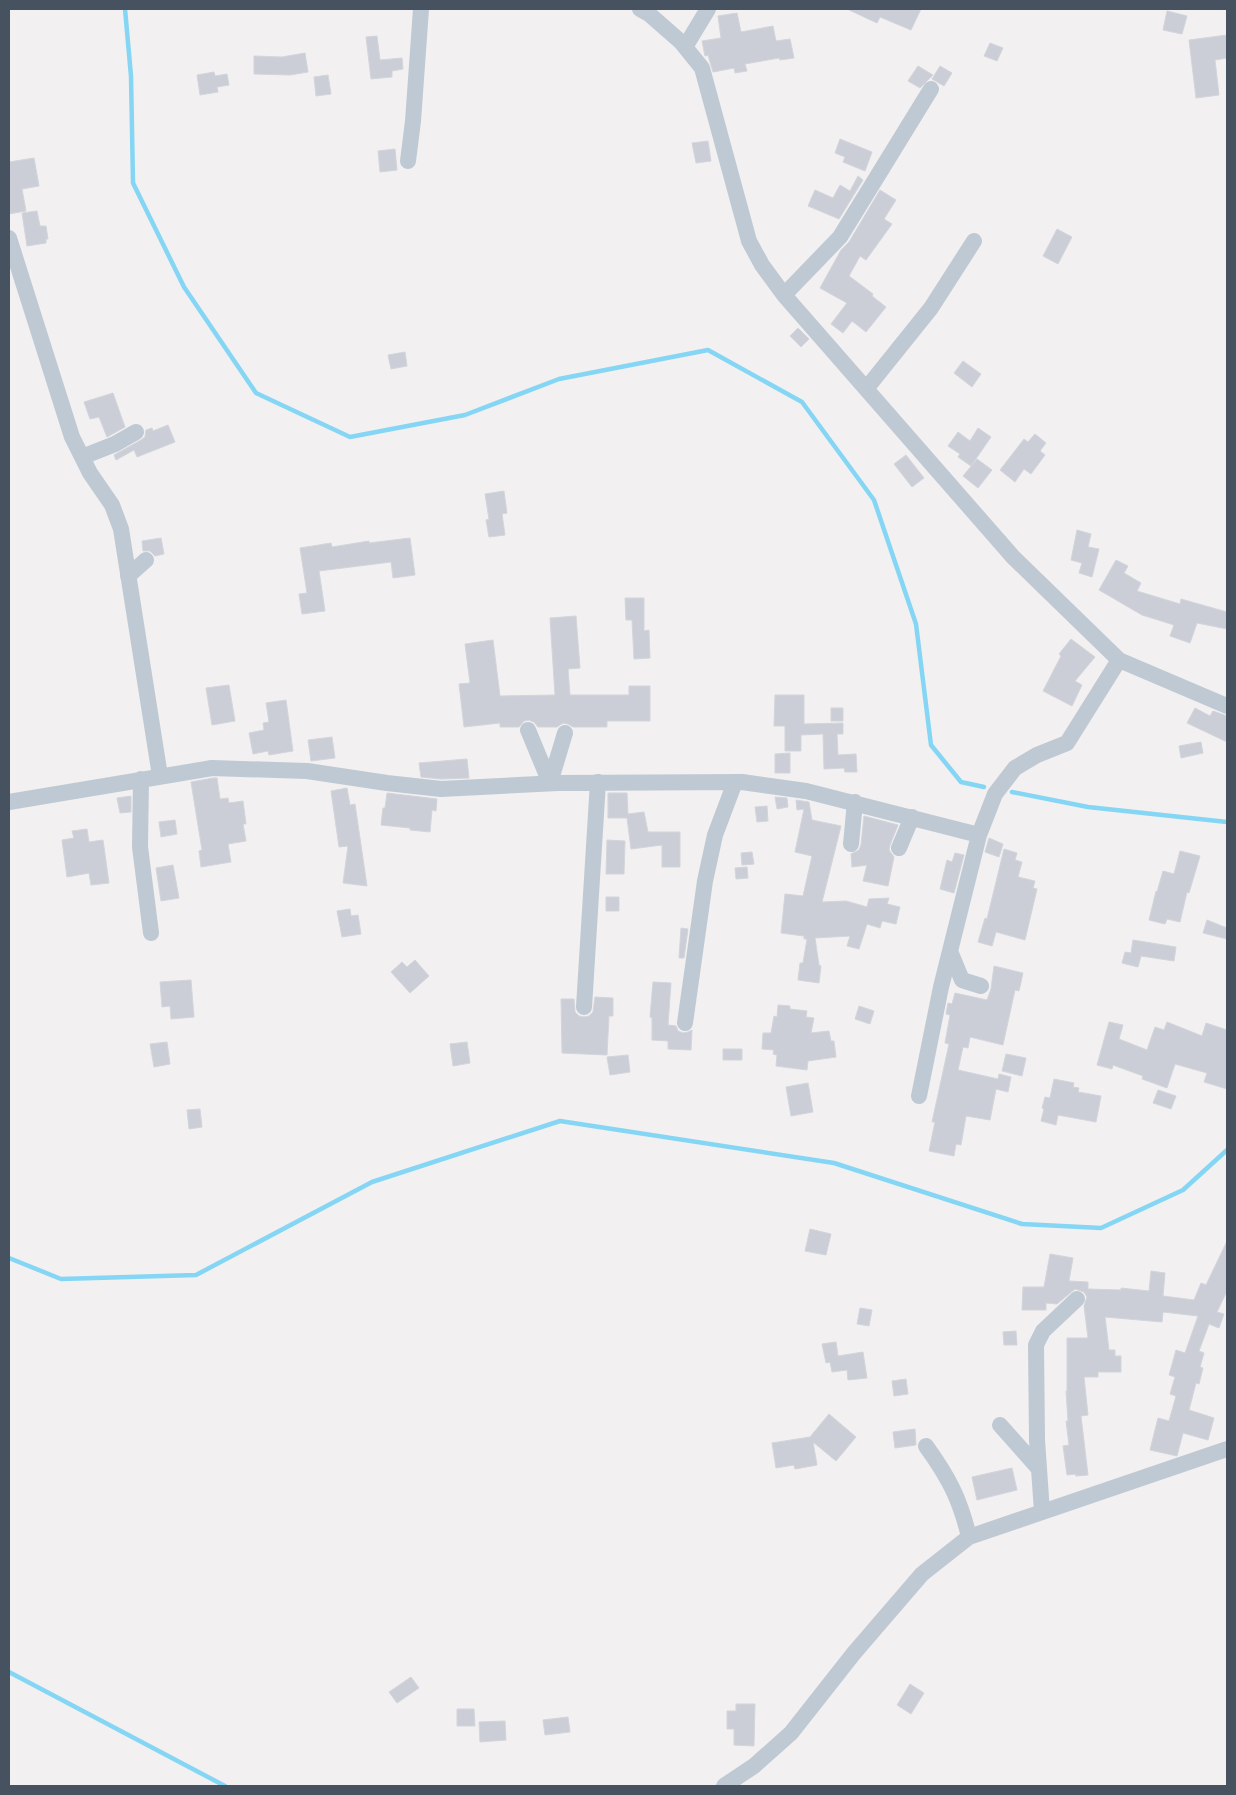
<svg xmlns="http://www.w3.org/2000/svg" width="1236" height="1795" font-family="'Asap Condensed',sans-serif">
<rect width="100%" height="100%" fill="#f2f0f0"/>
<g fill="none" stroke-linecap="round" stroke-linejoin="round">
<path stroke="#84d6f4" stroke-width="4.5" d="M125,9L131,76L133,183L184,287L256,393L350,437L465,415L559,379L708,350L802,402L874,500L916,624L931,745L961,782L984,787
M1012,792L1088,807L1227,822
M9,1258L61,1279L196,1275L372,1182L560,1121L834,1163L1022,1224L1101,1228L1183,1190L1227,1150
M9,1672L225,1786"/>
</g>
<path fill="#cbced6" stroke="#d3d5dc" d="M847,9H921L911,30L880,17L877,23Z
M1167,11L1187,16L1182,34L1163,30Z
M737,13L741,32L773,26L776,41L790,39L794,58L780,60L779,58L745,64L747,71L735,73L734,68L713,72L708,55L705,56L702,41L721,38L718,16Z
M1227,35V58L1215,60L1219,95L1196,98L1189,40Z
M377,36L380,60L402,58L403,69L392,71V77L371,79L366,37Z
M990,43L1003,48L997,61L984,56Z
M305,53L308,72L290,75L254,74V56L282,57Z
M918,66L933,75L920,88L908,81Z
M940,66L952,73L944,86L932,79Z
M214,72L215,76L227,74L229,85L217,87L218,92L200,95L197,75Z
M328,75L331,94L316,96L314,77Z
M840,139L872,152L865,171L843,162L845,157L835,153Z
M708,141L711,161L696,163L692,143Z
M395,149L397,170L380,172L378,151Z
M34,158L39,186L22,189L26,211L9,214V162Z
M858,176L863,180L839,219L808,206L815,190L833,198L840,185L850,191Z
M880,190L896,200L884,219L892,224L866,260L860,256L849,276L873,294L872,296L886,307L866,332L852,321L843,333L831,324L847,303L820,288L841,250L849,242Z
M37,211L40,226H46L48,239H46V243L27,246L22,213Z
M1057,229L1072,237L1058,264L1043,256Z
M798,328L809,339L801,347L790,336Z
M405,352L407,366L391,369L388,355Z
M963,361L981,374L972,387L954,373Z
M113,393L125,427L107,437L99,417L90,419L84,402Z
M168,425L175,442L137,457L134,450L116,460L114,455L141,440L145,437L146,430L152,428L153,431Z
M978,428L991,437L971,466L958,457L960,454L948,446L958,432L970,441Z
M1035,434L1046,443L1040,451L1045,455L1031,474L1024,469L1015,482L1000,470L1024,439L1028,442Z
M906,455L924,478L912,487L894,464Z
M977,459L992,470L978,488L963,476Z
M504,491L507,513L502,514L505,535L489,537L486,520L489,519L485,494Z
M1077,530L1091,534L1088,547L1099,549L1092,577L1079,573L1082,563L1071,560Z
M161,538L164,554L155,556L150,551H143L142,541Z
M410,538L415,575L393,578L391,562L319,571L325,611L302,614L299,594L307,593L300,548L331,543L332,547L369,541V543Z
M1116,560L1128,566L1124,573L1141,583L1137,591L1180,604L1181,599L1227,612V629L1197,623L1190,643L1170,636L1174,625L1142,615L1099,590Z
M625,598H644V631L649,630L650,658L634,659L632,620H626Z
M576,616L580,668L568,669L570,695H629V686H650V721H607V727H573L568,724L563,723L557,727H538L534,722L529,720L524,721L519,727H500V723L464,727L459,684L470,683L465,644L493,640L500,696L555,695L550,618Z
M1071,639L1095,657L1075,681L1082,685L1072,706L1043,691L1061,656L1059,654Z
M229,685L235,721L212,725L206,688Z
M775,695H804V724L843,723V734H837L838,755L856,754L857,772H845L844,768L824,769L823,734L801,735V751H785V726H774Z
M286,700L293,751L269,755L268,751L253,754L249,733L264,730L263,723L269,722L266,703Z
M831,708H843V721H831Z
M1195,708L1210,716L1213,711L1227,716V742L1187,723Z
M332,737L335,758L311,761L308,740Z
M1201,742L1203,753L1181,758L1179,746Z
M790,753V773H775V754Z
M467,759L469,778L441,779L421,777L419,763Z
M213,778H217L220,799L228,798L229,803L243,801L246,824H243L246,841L228,844L231,862L201,867L199,851L202,850L191,782Z
M347,788L350,805L355,804L367,886L343,883L348,846L339,847L331,791Z
M387,793L437,799L436,811L432,810L430,832L410,830V828L381,825L383,808H385Z
M608,793H627L628,814L644,812L648,832H680V867H662V845L631,849L627,818H608Z
M131,796V812L120,813L117,798Z
M775,797L787,798L788,807L777,809Z
M796,800L809,802L812,820L841,826L822,902L846,901L867,907L869,899L889,898L887,904L900,907L896,924L882,921L880,928L867,924L859,949L847,946L850,936L815,938L819,965L821,966L819,983L798,980L800,963H803L807,939H804V936L781,933L785,894L803,896L812,856L795,852L804,809L797,810Z
M767,806L768,821L757,822L755,807Z
M864,816L898,825L890,845L889,850L894,857L888,886L863,881L867,865L852,867L851,854L859,850L861,845Z
M175,820L177,834L161,837L159,822Z
M87,829L89,842L103,840L109,883L91,885L89,873L67,877L62,840L74,838L72,831Z
M989,838L1003,844L999,857L985,852Z
M607,840L625,841L624,874H606Z
M1004,849L1017,853L1015,860L1022,862L1018,877L1035,881L1033,888L1037,889L1025,940L996,932L992,946L978,942L985,918L987,919Z
M1180,851L1200,856L1189,893L1187,892L1180,922L1167,919L1165,924L1149,920L1156,891L1157,892L1163,871L1174,874Z
M752,852L754,864L742,865L741,853Z
M955,853L964,855L954,893L940,889L947,860L952,862Z
M173,865L179,898L161,901L156,868Z
M747,867L748,878L736,879L735,868Z
M606,897H619V911H606Z
M350,909L351,916L358,915L361,934L342,937L337,911Z
M1207,920L1227,928V939L1203,933Z
M681,928L688,929L684,958H679Z
M1133,940L1176,947L1174,961L1141,956L1138,967L1122,963L1125,952L1131,953Z
M415,960L429,976L410,993L391,972L402,962L407,967Z
M994,966L1023,973L1019,991L1015,990L1003,1045L970,1037L968,1048L963,1047L958,1070L998,1079L999,1074L1011,1077L1008,1092L996,1089L990,1120L966,1116L961,1145L956,1144L954,1156L929,1151L935,1122H932L949,1044L945,1043L950,1015L946,1014L948,1003L952,1004L955,993L987,1000L991,989Z
M191,980L194,1017L171,1019L170,1006L162,1007L160,982Z
M653,982L671,983L668,1025L676,1026L678,1031L683,1033L688,1032L692,1030L691,1050L668,1049V1041L652,1040V1018L650,1017Z
M595,997L613,998V1016H609L607,1055L562,1053L561,999H574L575,1012L579,1016L584,1017L589,1016L593,1012Z
M778,1005L790,1006V1009L807,1011L806,1017L814,1018L811,1033L829,1031L831,1041H834L836,1057L808,1061L807,1070L776,1066L777,1055L773,1054L774,1050L762,1049L763,1033H771L774,1016L777,1017Z
M859,1006L874,1011L870,1024L855,1019Z
M1109,1022L1123,1025L1119,1039L1147,1050L1155,1027L1164,1030L1167,1022L1202,1036L1206,1023L1227,1030V1089L1204,1082L1207,1073L1175,1064L1167,1088L1142,1079L1143,1076L1113,1065L1112,1069L1097,1065Z
M167,1042L170,1064L154,1067L150,1044Z
M467,1042L470,1063L453,1066L450,1044Z
M723,1049H742V1060H723Z
M1006,1054L1026,1058L1022,1076L1002,1071Z
M628,1055L630,1072L610,1075L607,1057Z
M1054,1079L1074,1083L1073,1087L1079,1088L1078,1092L1101,1096L1096,1122L1058,1115L1056,1125L1041,1121L1044,1109L1042,1108L1045,1097L1050,1098Z
M808,1083L813,1112L791,1116L786,1087Z
M1158,1090L1176,1096L1171,1109L1153,1103Z
M200,1109L202,1127L189,1129L187,1110Z
M810,1229L831,1234L826,1255L805,1251Z
M1227,1241V1291L1217,1312L1224,1314L1219,1328L1209,1324L1199,1351L1204,1353L1200,1367L1203,1368L1199,1384L1196,1383L1189,1410L1214,1418L1208,1440L1183,1433L1177,1456L1150,1450L1158,1418L1169,1421L1176,1396L1170,1394L1175,1377L1169,1375L1176,1350L1185,1353L1198,1316L1163,1312L1162,1322L1105,1317L1109,1350H1115V1356H1121V1372H1098V1377H1084L1088,1415L1081,1416L1088,1475L1076,1476L1075,1474L1067,1475L1063,1446L1069,1445L1066,1421H1068L1066,1391H1067V1338H1088L1084,1306L1087,1297L1084,1292L1075,1289L1057,1304L1046,1303V1310H1022L1023,1287H1044L1050,1254L1073,1258L1069,1281L1088,1282V1289L1121,1290V1288L1149,1291L1151,1271L1165,1273L1163,1296L1194,1300L1201,1283L1206,1285Z
M860,1308L872,1310L869,1326L857,1324Z
M1016,1331L1017,1345H1004L1003,1332Z
M836,1342L838,1356L863,1352L867,1378L848,1380L847,1370L832,1372L830,1362L826,1363L822,1344Z
M906,1379L908,1394L894,1396L892,1381Z
M829,1414L856,1437L836,1461L813,1442L817,1465L795,1469L794,1465L776,1468L772,1443L810,1437Z
M915,1429L916,1445L895,1448L893,1432Z
M1012,1468L1017,1490L977,1500L972,1477Z
M411,1677L419,1688L397,1703L389,1692Z
M910,1684L924,1693L911,1714L897,1705Z
M736,1704H755L754,1746L734,1745V1729H727V1711H736Z
M457,1709H474L475,1726H457Z
M568,1717L570,1732L545,1735L543,1720Z
M505,1721L506,1740L480,1742L479,1722Z"/>
<g fill="none" stroke-linecap="round" stroke-linejoin="round">
<path stroke="#bfc9d3" stroke-width="16" d="M640,9L649,14L681,42L702,68L749,241L762,265L784,295L1013,557L1119,660
M685,47L708,9
M408,161L413,121L421,9
M9,238L72,437L90,473L112,505L121,529L160,776
M784,295L840,237L931,89
M866,389L931,308L974,241
M82,457L115,444L136,432
M128,576L146,560
M528,730L550,783L565,733
M141,779L140,847L151,933
M9,802L212,768L307,771L387,783L441,789L558,783L742,782L806,791L979,835L995,794L1015,768L1037,755L1067,743L1119,660L1227,706
M851,844L855,802
M899,848L912,817
M950,951L962,980L981,986
M584,1007L598,782
M685,1023L705,881L715,835L735,782
M919,1096L941,987L979,835
M1000,1425L1039,1469
M926,1446C949,1478 960,1499 969,1537
M1042,1512L1037,1440L1036,1345L1043,1331L1077,1299
M724,1786L754,1766L791,1733L854,1653L922,1574L969,1537L1227,1449"/>
</g>
<rect width="1236" height="1795" fill="none" stroke="#46525f" stroke-width="20"/>
</svg>
